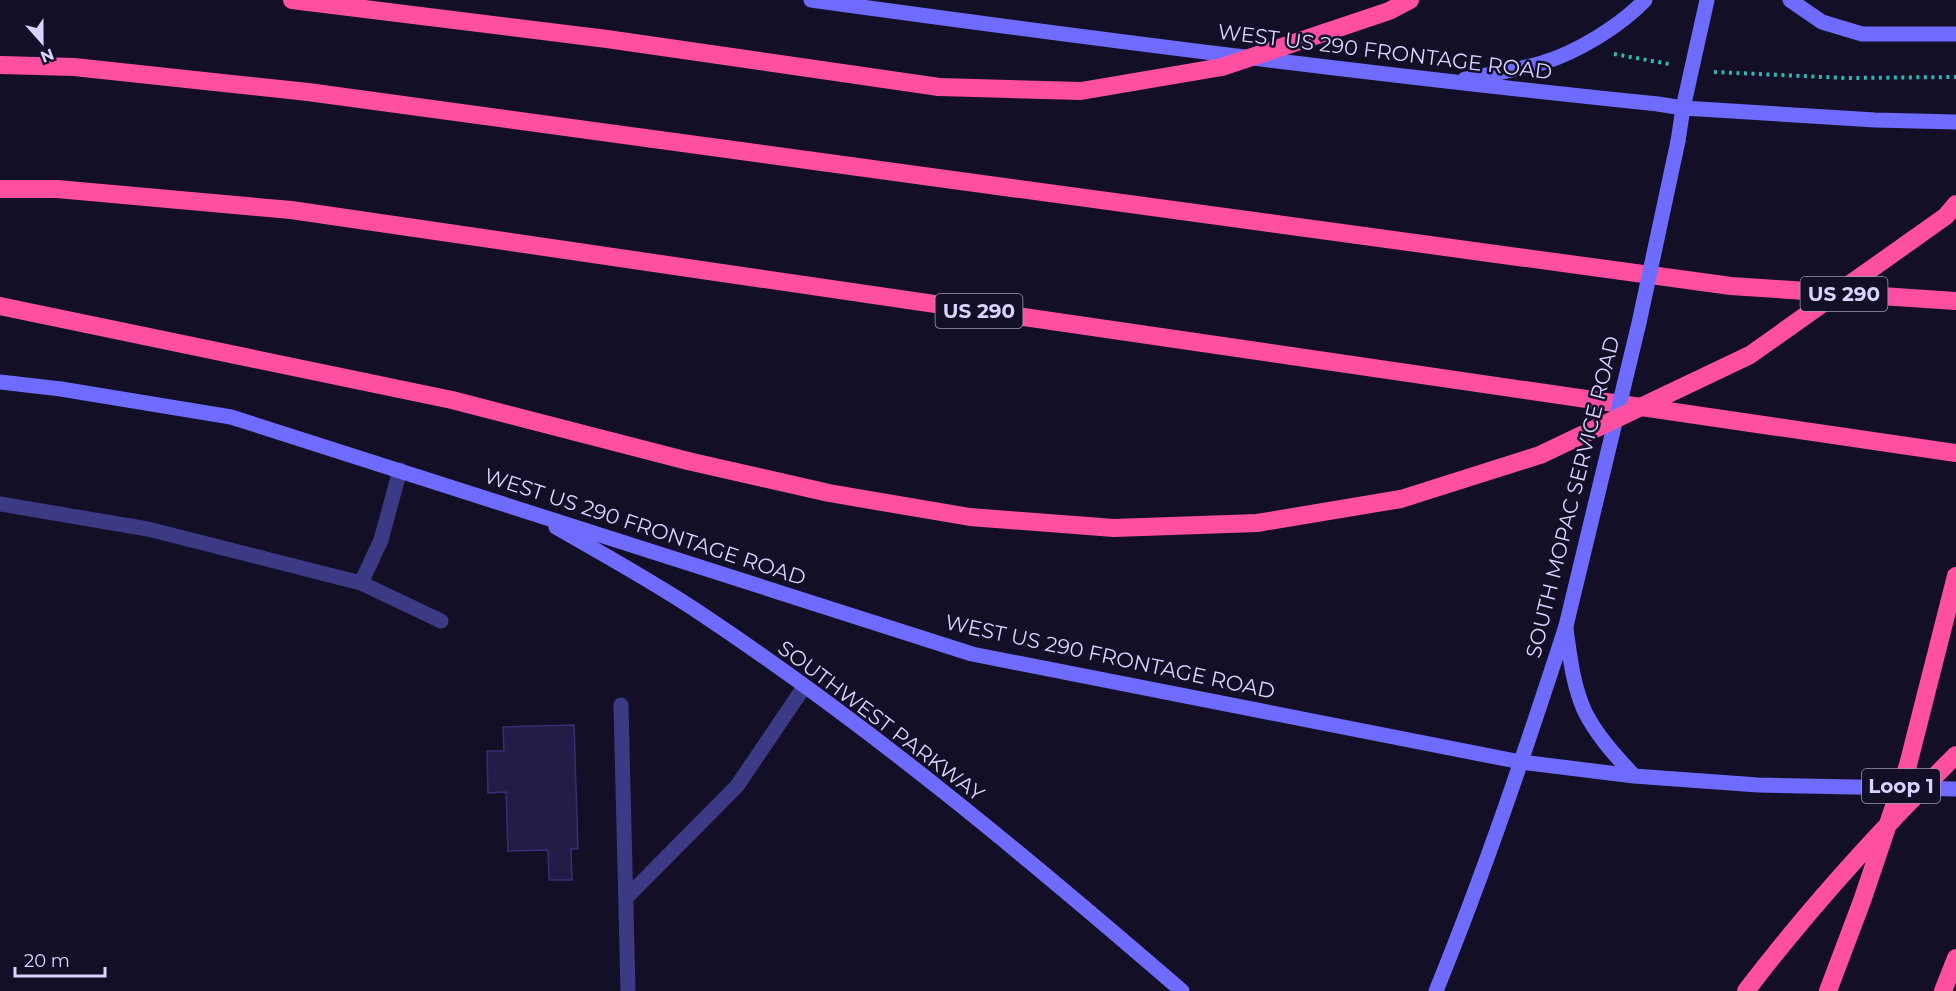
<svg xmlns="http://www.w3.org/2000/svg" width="1956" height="991" font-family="Montserrat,sans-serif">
<rect width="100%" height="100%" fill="#130f26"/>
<path fill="#241b47" stroke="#3b2d73" stroke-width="1.5" d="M574,725L578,849H571L572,880H549L548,850L508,851L506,792L488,793L487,751H504L503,727Z"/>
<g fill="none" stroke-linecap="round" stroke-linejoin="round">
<path stroke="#2fb8b0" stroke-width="4" stroke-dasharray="3 4.5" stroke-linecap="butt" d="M1614,54L1669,64V66
M1714,72L1846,78L1956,77"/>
<path stroke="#3d3a85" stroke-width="15" d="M400,470L381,540L361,583L441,621
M0,504L148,529L361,583
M621,705L628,991
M626,898L737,786L804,687"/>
<path stroke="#6f6bff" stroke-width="15" d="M811,0C1093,39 1375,75 1658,104L1683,108L1875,120L1956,122
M1790,0L1822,22L1862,34H1956
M1465,79C1490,74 1517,70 1542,63C1578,52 1620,26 1645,0
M1678,141L1683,108L1707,0
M0,382L61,389L231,417L972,654L1521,762L1634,776L1758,785L1956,789
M556,527C604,555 654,582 700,613C870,726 1028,858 1182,991
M1566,629C1570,657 1573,686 1585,712C1597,736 1616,756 1634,776
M1436,991C1485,871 1526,749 1566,626"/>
<path stroke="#ff4fa3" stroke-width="18" d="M292,0L607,39L939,87
M0,65L74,67L308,92L1731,286L1956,301
M0,189H57L291,210L1956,453
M0,306L452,400L688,461
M1943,991L1956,958"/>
<path stroke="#6f6bff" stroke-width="15" d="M1566,626L1639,323L1678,141"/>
<path stroke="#ff4fa3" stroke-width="18" d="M939,87L1081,91L1222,67L1389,11L1410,0
M688,461L829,493L970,517L1114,528L1257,523L1401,499L1540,455L1750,355L1946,216L1956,204
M1746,991C1810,907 1881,829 1956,755
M1828,991L1862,901L1908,765L1956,576"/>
</g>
<g text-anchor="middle" stroke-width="5" stroke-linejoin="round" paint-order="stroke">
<g fill="#130f26" stroke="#9e99be" stroke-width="1.5">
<rect x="1800.5" y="277" width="87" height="34" rx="4.5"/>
<rect x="935.5" y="294" width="87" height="34" rx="4.5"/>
<rect x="1862" y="769" width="78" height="34" rx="4.5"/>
</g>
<g font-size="20" font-weight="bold" fill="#d9d4ff">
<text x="1844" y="301">US 290</text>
<text x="979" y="318">US 290</text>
<text x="1901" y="793">Loop 1</text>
</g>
<g font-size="21" fill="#d9d4ff" stroke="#130f26">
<text transform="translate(1385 52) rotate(7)" y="7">WEST US 290 FRONTAGE ROAD</text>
<text transform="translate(1573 497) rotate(-76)" y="7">SOUTH MOPAC SERVICE ROAD</text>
<text transform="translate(645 527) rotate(18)" y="7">WEST US 290 FRONTAGE ROAD</text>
<text transform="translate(1110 657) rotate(12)" y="7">WEST US 290 FRONTAGE ROAD</text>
<text transform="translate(881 721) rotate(37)" y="7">SOUTHWEST PARKWAY</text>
</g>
</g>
<g transform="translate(42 42) rotate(159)" stroke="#130f26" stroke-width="4.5" paint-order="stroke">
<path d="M0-4.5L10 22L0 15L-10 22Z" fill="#d9d4ff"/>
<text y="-9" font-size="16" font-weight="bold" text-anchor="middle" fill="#d9d4ff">N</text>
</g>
<path d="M15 967v9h90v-9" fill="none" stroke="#d9d4ff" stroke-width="3"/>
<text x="24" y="967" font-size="18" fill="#d9d4ff" stroke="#130f26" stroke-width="4.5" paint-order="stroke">20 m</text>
</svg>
